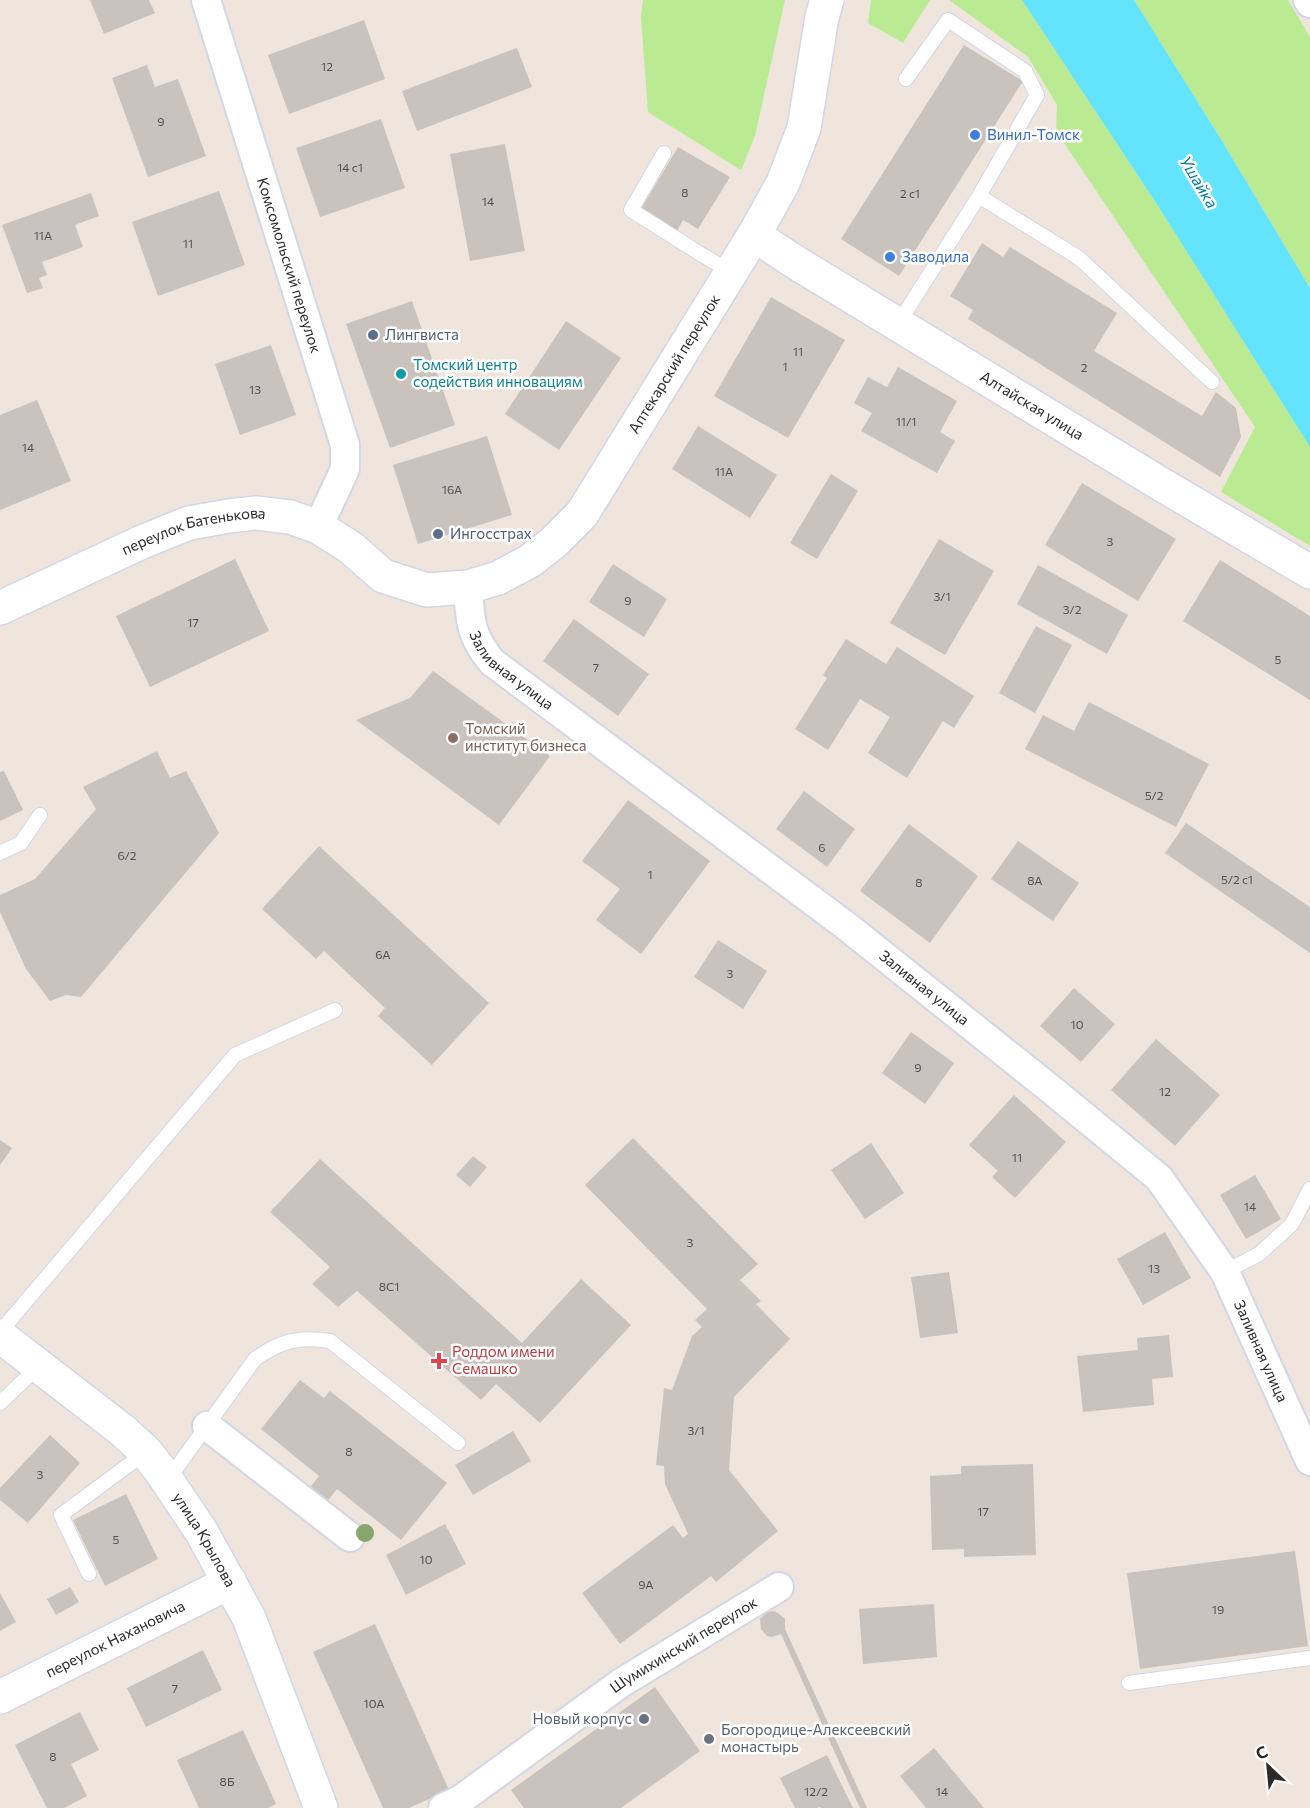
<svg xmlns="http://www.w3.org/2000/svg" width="1310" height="1808" font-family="Commissioner,sans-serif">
<rect width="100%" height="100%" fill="#efe5dc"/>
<path fill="#baeb93" d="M643,0H785L755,136L741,170L648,112L641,17Z
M871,0H930L903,43L868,23Z
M949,0H1022L1158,206L1310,447V546L1221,492L1255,427L1056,131L1057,105L1028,57Z
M1134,0H1288L1310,37V288L1222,141Z"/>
<path fill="#64e3fc" d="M1022,0H1134L1222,141L1310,288V447L1158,206Z"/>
<path fill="#cac2bc" d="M90,0H149L155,13L104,34Z
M364,20L385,79L289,114L268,55Z
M964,45L1023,81L899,276L841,239Z
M517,48L532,87L417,131L402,91Z
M147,65L155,87L178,79L206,156L148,177L112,78Z
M381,119L405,188L320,217L296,148Z
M505,144L525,251L470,261L450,154Z
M678,147L730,177L698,229L683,220L677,231L641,209Z
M219,191L245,265L158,296L132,222Z
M91,193L99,216L75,225L83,247L42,262L47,275L39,278L43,288L27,293L2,225Z
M982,243L1003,257L1010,247L1117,313L1094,351L1202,416L1216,392L1236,408L1241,437L1220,477L968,319L973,310L950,296Z
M771,297L845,340L788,438L714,396Z
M412,301L455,425L390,448L346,324Z
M566,321L621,358L559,450L505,414Z
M271,345L296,415L240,435L215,364Z
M898,367L957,401L940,432L955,441L937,473L861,431L872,413L854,403L868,377L887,387Z
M37,400L71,481L0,510V415Z
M698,426L777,475L750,518L672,469Z
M487,436L512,515L418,544L393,465Z
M831,474L858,491L817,559L790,543Z
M1082,483L1176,539L1138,601L1045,545Z
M939,539L994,571L945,655L890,623Z
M235,559L269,631L150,687L116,616Z
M1220,560L1310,616V700L1183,621Z
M613,564L667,599L644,637L589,602Z
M1038,565L1128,615L1107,654L1017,604Z
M574,619L649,674L618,716L543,661Z
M1036,626L1072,645L1035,713L999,693Z
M846,639L886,664L897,647L974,696L954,728L943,721L907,778L868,753L890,717L860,699L828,750L795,729L827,678L823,675Z
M433,671L550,756L499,825L356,720L410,698Z
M1089,702L1209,764L1176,827L1025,749L1043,715L1074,731Z
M157,751L170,778L186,771L219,833L81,997L66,995L50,1001L26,969L0,912V895L35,879L96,809L83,787Z
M4,771L23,810L0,821V772Z
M804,791L855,829L827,867L776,829Z
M628,800L710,861L641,954L596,920L620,889L582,861Z
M1186,823L1310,907V953L1165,853Z
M909,824L978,876L930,943L860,891Z
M1018,841L1079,883L1053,921L991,879Z
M319,846L489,1003L432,1065L378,1016L385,1008L324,951L316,959L262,909Z
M718,940L767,971L743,1009L694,977Z
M1074,988L1115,1024L1081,1062L1040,1026Z
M911,1032L954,1063L925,1104L882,1073Z
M1156,1039L1220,1095L1175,1146L1111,1090Z
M1014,1095L1066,1142L1015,1198L992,1177L998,1171L969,1145Z
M633,1138L758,1264L740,1280L761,1301L756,1304L790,1339L734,1397L729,1470L778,1531L716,1582L711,1576L620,1644L582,1593L673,1525L683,1538L688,1534L665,1484L664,1466L656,1465L664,1388L672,1390L692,1336L702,1327L695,1320L707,1309L585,1185Z
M0,1140L12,1148L0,1165Z
M871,1143L904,1193L865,1219L831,1170Z
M473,1156L487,1167L470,1187L456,1175Z
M320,1159L522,1343L581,1279L631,1325L540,1423L496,1384L481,1400L357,1291L338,1307L312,1284L330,1267L270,1212Z
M1255,1175L1281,1219L1246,1239L1220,1195Z
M1165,1232L1191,1278L1143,1305L1117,1259Z
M949,1272L958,1333L920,1338L911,1277Z
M1169,1335L1173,1377L1152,1379L1154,1405L1083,1412L1077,1356L1138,1350L1137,1338Z
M300,1380L324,1398L330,1391L447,1483L401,1540L337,1489L325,1504L308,1490L319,1476L261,1429Z
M513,1431L531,1461L473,1495L455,1465Z
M50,1435L80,1463L28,1523L0,1500V1488Z
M1033,1464L1036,1555L964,1557V1549L932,1550L930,1476L961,1474V1466Z
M126,1494L158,1559L105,1586L73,1520Z
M445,1524L466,1564L406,1595L386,1555Z
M1295,1551L1308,1646L1140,1669L1127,1573Z
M70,1587L79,1602L56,1615L47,1599Z
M0,1593L16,1622L0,1631Z
M934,1604L937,1657L863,1664L859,1609Z
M773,1611L778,1613L785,1619V1629L867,1808H860L781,1634L772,1637L767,1636L761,1629L760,1619L767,1612Z
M375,1624L449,1790L409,1808H383L313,1652Z
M203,1650L222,1690L146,1727L127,1688Z
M655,1687L700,1751L621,1808H524L511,1790Z
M80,1712L99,1750L71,1764L87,1796L64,1808H47L15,1745Z
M243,1730L276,1804L268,1808H199L177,1760Z
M934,1748L984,1808H926L900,1776Z
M827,1755L853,1808H821L820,1807L817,1808H795L780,1778Z"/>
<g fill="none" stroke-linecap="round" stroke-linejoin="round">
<defs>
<path id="lane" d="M906,79L948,20L1025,71L1037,95L979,196
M664,153L631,210L699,253L731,272
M898,324L979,196L1079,258L1212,382
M0,853L21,843L40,815
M1225,1272L1259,1254L1292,1224L1310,1189
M0,1332L235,1055L335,1010
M0,1403L39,1366
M167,1481L255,1359C280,1341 299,1336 330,1341L458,1443
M89,1574L61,1515L146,1452
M1129,1683L1310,1658"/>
<g id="street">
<path id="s1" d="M206,0L345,445V469L318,527"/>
<path d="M1308,0L1310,3"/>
<path id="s2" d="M468,587C470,620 470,636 492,662L845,925L1048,1087L1159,1178L1225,1272L1310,1461"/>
<path d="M207,1426L350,1537"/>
<path id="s3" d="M443,1808L460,1800L621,1683L779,1587"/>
</g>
<g id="secondary">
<path id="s4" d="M754,235L795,262L1159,483L1310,572"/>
<path id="s5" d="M0,608L142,542L189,523L229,516L256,513L290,517L318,527L350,547L383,576L427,590L468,587L498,578L530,561L553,543L582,514L754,235L783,183L804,128L822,17L827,0"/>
<path id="s6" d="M0,1336L122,1430L146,1452L160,1470L201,1531L249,1618L321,1808"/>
<path id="s7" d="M0,1697L230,1582"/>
</g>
</defs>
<use href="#lane" stroke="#d1d7e6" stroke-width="16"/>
<use href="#street" stroke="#d1d7e6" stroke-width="32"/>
<use href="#secondary" stroke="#d1d7e6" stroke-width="36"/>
<use href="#lane" stroke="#fff" stroke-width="14"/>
<use href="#street" stroke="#fff" stroke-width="28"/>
<use href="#secondary" stroke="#fff" stroke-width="33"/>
</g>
<circle fill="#86a66d" cx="365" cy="1533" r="9"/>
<g fill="#3f7fe0" stroke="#fff" stroke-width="2">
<circle cx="975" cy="135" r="6"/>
<circle cx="890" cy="257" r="6"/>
</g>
<g fill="#5c6f8a" stroke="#fff" stroke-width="2">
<circle cx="373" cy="335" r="6"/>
<circle cx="438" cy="534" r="6"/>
</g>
<circle fill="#0f9aa8" stroke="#fff" stroke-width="2" cx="401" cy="374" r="6"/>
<circle fill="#8d6e63" stroke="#fff" stroke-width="2" cx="453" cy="738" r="6"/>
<path fill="#e0444e" stroke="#fff" stroke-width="2" d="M436 1352h6v6h6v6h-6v6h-6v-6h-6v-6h6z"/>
<g fill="#6b7280" stroke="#fff" stroke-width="2">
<circle cx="644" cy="1719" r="6"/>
<circle cx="709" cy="1739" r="6"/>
</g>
<g text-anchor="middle" stroke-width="5" stroke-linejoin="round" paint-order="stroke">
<g font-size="12" fill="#53514f">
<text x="327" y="71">12</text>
<text x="161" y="126">9</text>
<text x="350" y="172">14 с1</text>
<text x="685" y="197">8</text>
<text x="910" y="198">2 с1</text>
<text x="488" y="206">14</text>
<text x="43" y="240">11А</text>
<text x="188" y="248">11</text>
<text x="798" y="356">11</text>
<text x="785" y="371">1</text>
<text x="1084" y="372">2</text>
<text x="255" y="394">13</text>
<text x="906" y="426">11/1</text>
<text x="28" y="452">14</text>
<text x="724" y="476">11А</text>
<text x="452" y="494">16А</text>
<text x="1110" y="546">3</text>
<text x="942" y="601">3/1</text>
<text x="628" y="605">9</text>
<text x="1072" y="614">3/2</text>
<text x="193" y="627">17</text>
<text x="1278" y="664">5</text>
<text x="596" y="672">7</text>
<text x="1154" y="800">5/2</text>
<text x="822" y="852">6</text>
<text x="127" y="860">6/2</text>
<text x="650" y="879">1</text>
<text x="1237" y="884">5/2 с1</text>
<text x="1035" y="885">8А</text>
<text x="919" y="887">8</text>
<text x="383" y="959">6А</text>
<text x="730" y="978">3</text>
<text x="1077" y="1029">10</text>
<text x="918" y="1072">9</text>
<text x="1165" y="1096">12</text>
<text x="1017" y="1162">11</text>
<text x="1250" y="1211">14</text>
<text x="690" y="1247">3</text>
<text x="1154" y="1273">13</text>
<text x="389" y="1291">8С1</text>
<text x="696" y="1435">3/1</text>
<text x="349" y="1456">8</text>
<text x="40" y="1479">3</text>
<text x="983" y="1516">17</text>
<text x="116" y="1544">5</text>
<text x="426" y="1564">10</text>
<text x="646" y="1589">9А</text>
<text x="1218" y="1614">19</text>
<text x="175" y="1693">7</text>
<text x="374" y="1708">10А</text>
<text x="53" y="1761">8</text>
<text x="227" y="1786">8Б</text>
<text x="816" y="1796">12/2</text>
<text x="942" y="1796">14</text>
</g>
<g font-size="15" fill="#366cbe" stroke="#fff" text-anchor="start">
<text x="987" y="140">Винил-Томск</text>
<text x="902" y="262">Заводила</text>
</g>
<g font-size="15" fill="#2b2b2b" stroke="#fff">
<text dy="5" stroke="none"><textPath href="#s1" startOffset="278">Комсомольский переулок</textPath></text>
<text dy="5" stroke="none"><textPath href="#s5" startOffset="822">Аптекарский переулок</textPath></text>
<text dy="5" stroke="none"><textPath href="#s4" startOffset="326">Алтайская улица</textPath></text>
<text dy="5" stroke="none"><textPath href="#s5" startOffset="210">переулок Батенькова</textPath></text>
<text dy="5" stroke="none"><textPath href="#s2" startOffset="100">Заливная улица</textPath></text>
<text dy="5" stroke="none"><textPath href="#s2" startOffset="622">Заливная улица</textPath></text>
<text dy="5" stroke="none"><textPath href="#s2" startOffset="1126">Заливная улица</textPath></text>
<text dy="5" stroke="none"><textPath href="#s6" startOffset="292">улица Крылова</textPath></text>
<text dy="5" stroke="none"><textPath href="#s7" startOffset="129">переулок Нахановича</textPath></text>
<text dy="5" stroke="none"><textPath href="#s3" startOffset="291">Шумихинский переулок</textPath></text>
</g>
<g font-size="15" fill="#4e5e75" stroke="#fff" text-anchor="start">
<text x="385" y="340">Лингвиста</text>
<text x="450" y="539">Ингосстрах</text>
</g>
<g font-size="15" fill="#0d838f" stroke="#fff" text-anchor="start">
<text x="413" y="370">Томский центр<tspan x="413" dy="17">содействия инновациям</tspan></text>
</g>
<g font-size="15" fill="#785e54" stroke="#fff" text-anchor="start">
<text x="465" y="734">Томский<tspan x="465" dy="17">институт бизнеса</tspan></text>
</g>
<g font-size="15" fill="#be3a42" stroke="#fff" text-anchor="start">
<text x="452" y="1357">Роддом имени<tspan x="452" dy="17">Семашко</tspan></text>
</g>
<g font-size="15" fill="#5b616d" stroke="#fff" text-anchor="end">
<text x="632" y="1724">Новый корпус</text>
<text x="721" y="1735" text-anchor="start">Богородице-Алексеевский<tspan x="721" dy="17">монастырь</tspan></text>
</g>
<g font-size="16" font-style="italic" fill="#017ba3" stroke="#fff">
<text transform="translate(1199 182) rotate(59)" y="6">Ушайка</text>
</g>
</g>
<g transform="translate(1268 1766) rotate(334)" stroke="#ffffff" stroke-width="4.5" paint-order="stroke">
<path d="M0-4.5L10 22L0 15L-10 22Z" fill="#2b2b2b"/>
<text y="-9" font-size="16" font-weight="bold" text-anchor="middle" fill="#2b2b2b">С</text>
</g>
</svg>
